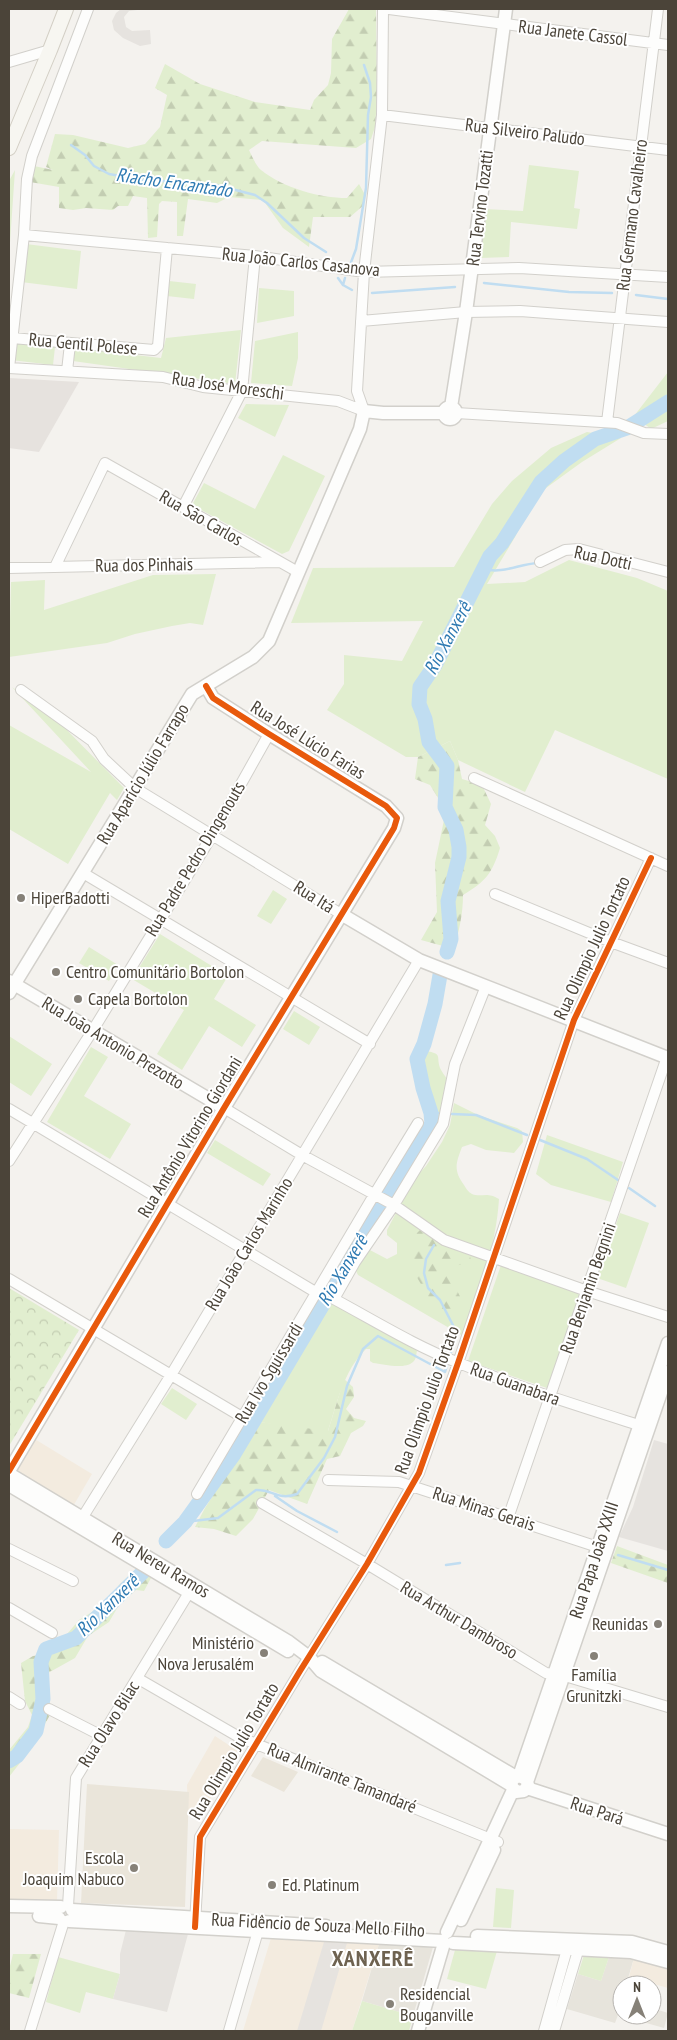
<svg xmlns="http://www.w3.org/2000/svg" width="677" height="2040" font-family="'PT Sans Narrow',sans-serif">
<defs>
<pattern id="forest-firs" width="22" height="20" patternUnits="userSpaceOnUse" patternTransform="scale(1.25)"><rect width="22" height="20" fill="#e1eecf"/><path d="M5 1l3.5 6h-7zM16 11l3.5 6h-7z" fill="#c3cdb2"/></pattern>
<pattern id="park-crowns" width="20" height="18" patternUnits="userSpaceOnUse" patternTransform="scale(1.25)"><rect width="20" height="18" fill="#e1eecf"/><path d="M2 6a3 3 0 1 1 6 0M12 15a3 3 0 1 1 6 0" fill="none" stroke="#c3cdb2"/></pattern>
</defs>
<rect width="100%" height="100%" fill="#f4f2ee"/>
<path fill="#e7e4dc" d="M379,1944L433,1947L413,2016L362,2001Z
M609,1957L634,1958L626,1985H622V2015H652V2008L668,2013L664,2028L618,2015L615,2023L567,2009L578,1974L601,1981Z"/>
<path fill="#f3ebdf" d="M33,1438L92,1474L72,1508L12,1473Z
M215,1736L238,1751L198,1819L188,1813L187,1785Z
M9,1829L59,1830L57,1901L9,1899Z
M271,1938L379,1944L352,2031H243Z
M634,1958L668,1969V1988L629,1977Z"/>
<path fill="#e6e2de" d="M9,378L79,382L39,452L9,448Z"/>
<path fill="#eae5da" d="M263,1757L298,1772L284,1792L251,1776Z
M87,1784L189,1792L185,1907L81,1903Z"/>
<path fill="#e1eecf" d="M529,165L579,171L574,208L580,209L577,229L511,222L509,257L480,258L484,209L523,211Z
M15,170L9,257V181Z
M26,244L81,251L77,289L21,282Z
M169,281L196,284L194,299L167,296Z
M259,288L294,291V316L257,323Z
M241,330L235,384L73,361L75,348L161,358L166,338Z
M298,332V358L292,386L251,383L255,341Z
M13,342L55,347L53,365L11,360Z
M668,372V421L651,429L634,416Z
M246,404L289,405L275,437L238,418Z
M587,432L621,438L582,462L546,488L530,506L515,537L487,584L525,582L569,560L637,578L668,591V779L555,730L525,792L458,760L450,741L418,757H406L327,710L344,684V655L402,661L423,621L291,623L313,568L454,567L492,504L512,481L551,448Z
M283,455L325,476L289,551L282,554L192,505L204,483L255,509Z
M216,574L203,625L190,623L172,626L135,634L107,643L9,657L11,582L45,580L44,610L153,575Z
M12,687L56,719L124,788L117,800L110,793L68,864L9,829V725L91,772Z
M273,890L287,899L271,924L257,916Z
M160,934L228,976L214,999L256,1025L242,1047L209,1026L182,1070L157,1054L184,1010L132,979Z
M89,947L118,965L109,981L79,963Z
M294,1011L320,1027L309,1045L283,1029Z
M9,1036L52,1064L31,1096L9,1082Z
M91,1047L108,1057L84,1096L131,1124L110,1159L47,1122Z
M426,1051C443,1054 436,1056 440,1068C442,1072 445,1076 447,1079L440,1122C435,1100 421,1081 421,1057Z
M454,1103L478,1115L517,1128L522,1131L523,1142L514,1153L486,1150L471,1144L462,1147C456,1163 453,1170 464,1185C466,1188 468,1192 472,1194C482,1198 486,1191 499,1199C496,1248 479,1289 463,1336L358,1275L355,1269L368,1249L387,1259L397,1254V1243L387,1235V1230L414,1179L426,1166L442,1142L450,1125Z
M547,1135L623,1162L611,1202L551,1185L536,1174Z
M215,1140L271,1174L263,1186L207,1153Z
M620,1213L649,1223L626,1288L597,1278Z
M501,1265L580,1294L547,1388L468,1361Z
M327,1302L355,1315L414,1347L417,1351C416,1355 416,1360 413,1362C404,1370 383,1364 373,1363L370,1361V1349H366C343,1371 337,1404 327,1434L260,1422Z
M172,1388L197,1404L186,1420L161,1404Z
M496,1888L514,1890L511,1928L493,1927Z
M455,1950L497,1951L486,1989L447,1979Z
M584,1955L609,1957L601,1981L578,1974Z
M58,1957L120,1974L113,1999L86,1992L80,2013L46,2002Z
M362,2001L413,2016L409,2031H352Z"/>
<path fill="url(#forest-firs)" d="M349,9H376L377,100L375,127L371,139L356,148L262,141L249,150C252,156 256,166 261,170C283,188 320,198 347,198L359,184L364,193V205L350,217H313L309,247L283,228L263,200L229,197L217,203L188,199L183,236H177V202L162,201L159,204L157,237L148,238L147,198L133,196L128,206H118L113,210L86,208L73,210L59,208V187L30,182L34,166L53,170L46,167L55,134L73,135L128,148L145,144L160,127L167,95L155,88L165,64L200,84L255,102L310,110L314,100L328,85L331,73L332,39Z
M450,741L458,760L462,779L482,785L491,804L485,825L495,836L500,848C492,874 486,881 463,895C463,914 459,931 454,949L421,940L437,912L435,863L444,820L440,801L430,785L415,779L418,757Z
M420,1230L465,1252L470,1256L471,1261L456,1266C442,1297 488,1300 434,1314L428,1296L409,1264L410,1252L417,1233Z
M344,1379L353,1387L354,1397L346,1409L354,1418L366,1421L363,1426L351,1433L340,1456L327,1459L307,1504L269,1490L253,1519L236,1536L214,1529L195,1527L205,1508L260,1422L328,1431Z
M617,1546L668,1565V1583L611,1563Z
M136,1569L151,1578L144,1591L136,1590L119,1605L109,1622L88,1636L75,1658L48,1673L50,1715L30,1750L9,1777V1750L28,1727L32,1715L25,1701L21,1663L33,1656L50,1654L79,1620L108,1602L119,1585Z
M13,1954H41L29,1998L9,1993V1970Z"/>
<path fill="url(#park-crowns)" d="M9,1288L79,1330L9,1446Z"/>
<path fill="#e6e3df" d="M121,9H146L129,11L124,17L126,27L132,31L150,30L151,44L140,46L123,38L114,30L112,21L116,13Z
M654,1440L668,1444V1551L619,1537L633,1507Z
M126,1930L188,1934L167,2012L113,1999L120,1974V1954Z
M324,1942L347,1943L321,2031H297Z"/>
<g fill="none" stroke-linecap="round" stroke-linejoin="round">
<path stroke="#c0ddf1" stroke-width="2.5" d="M71,145L85,155L94,166L109,174L143,180L212,184L255,195L267,203L304,238L326,252
M350,265L356,249L366,188L368,115L371,97L370,83L364,65
M338,278L343,285L352,290
M484,283L569,292L612,293
M343,285L345,278
M372,293L455,287
M636,295L668,299
M484,569C503,574 519,564 538,563
M431,1113H438
M452,1114L476,1115L527,1135
M540,1140L587,1159L618,1180
M629,1188L655,1206
M434,1245L426,1259L424,1273L428,1288L440,1300L457,1333L451,1352
M275,1496L297,1511L337,1532
M185,1522L218,1518L256,1490C272,1489 278,1501 297,1494L324,1458L335,1437L347,1386L363,1349L378,1336L445,1372L447,1365
M618,1555L668,1570
M446,1565L460,1563"/>
<path stroke="#c0ddf1" stroke-width="15" d="M447,952L451,939L448,901L459,857V847L456,830L445,807L447,766L429,742L425,719L419,704L420,687L435,665L490,556L502,543L541,482L564,461L595,439L627,428L668,402
M166,1541L185,1522L234,1454L413,1153L418,1142L432,1124L431,1113L423,1088L417,1059L424,1044L435,1004L440,975
M9,1761L17,1756L36,1731L43,1699L41,1662L46,1649L76,1638L145,1570"/>
<defs>
<path id="minor" d="M389,9L668,45
M9,62L50,50
M382,115L668,150
M24,235L255,256L364,272L519,268L668,277
M361,321L466,312L520,311L668,322
M12,338L154,350L158,346L167,248
M9,368L24,235L27,179L32,156L88,9
M9,368L163,377L203,387L338,401L364,411
M67,371L70,344
M364,411L357,391L364,272L382,115L383,9
M456,413L617,423L644,433L668,434
M607,422L658,9
M183,507L242,391L255,256
M540,562L565,550L579,549L668,572
M55,567L105,463L298,572
M9,568L279,562
M21,690L92,741L104,759L135,788L341,914
M474,778L668,866
M83,873L370,1044
M495,894L611,942L668,963
M486,986L455,1064L443,1124L394,1205L355,1262L334,1299C375,1321 415,1346 459,1363C520,1388 582,1407 645,1427
M224,1108L302,1155L394,1205L444,1240L587,1291L668,1317
M9,1109L317,1293
M9,1161L93,1030L213,834L269,734
M9,1279L242,1417
M328,1480L399,1482L604,1549
M197,1494L374,1195L418,1123
M262,1503L367,1564L546,1673L565,1676L668,1707
M508,1518L667,1057
M79,1523L171,1375L419,960
M9,1549L73,1581
M9,1608L52,1633
M137,1678L239,1737L498,1842
M9,1697L20,1704
M49,1709L102,1736
M68,1906L76,1778L193,1586
M195,1923L200,1837L300,1671L367,1564L419,1473L458,1363L574,1020L651,858
M30,2031L64,1921
M229,2031L260,1924
M544,2031L569,1942
M554,2031L580,1944"/>
<path id="tertiary" d="M444 413a6 6 0 1 1 12 0a6 6 0 1 1-12 0Z
M451,407L466,312L506,9
M341,914L419,960L668,1058
M9,981L224,1108
M9,993L192,694L253,657L269,641L360,429L364,411L383,413H444
M9,1471L224,1108L394,828L397,818L386,806L269,734L213,698L206,686
M11,1475L289,1642L309,1657L321,1671L511,1785L516,1792L524,1791L528,1785L526,1779L519,1776L513,1779L511,1785
M9,1485L288,1651
M322,1662L516,1777
M519,1776L668,1343
M527,1782L668,1372
M527,1788L668,1834
M9,1906L61,1907
M72,1910L326,1926
M39,1916L59,1918
M461,1920L494,1850
M69,1921L443,1941
M447,1932L513,1790
M477,1936L632,1942L668,1952
M453,1943L631,1952L668,1962
M418,2031L444,1943"/>
<path id="secondary" d="M9,148L50,50L66,9"/>
</defs>
<use href="#minor" stroke="#d2d0cb" stroke-width="12"/>
<use href="#tertiary" stroke="#d2d0cb" stroke-width="15"/>
<use href="#secondary" stroke="#d3cfc5" stroke-width="16"/>
<use href="#minor" stroke="#fdfdfc" stroke-width="10"/>
<use href="#tertiary" stroke="#fdfdfc" stroke-width="12"/>
<use href="#secondary" stroke="#f7f6f1" stroke-width="14"/>
<defs>
<path id="cycleway" d="M9,1471L224,1108L394,828L397,818L386,806L269,734L213,698L206,686
M195,1927L200,1837L300,1671L367,1564L419,1473L458,1363L574,1020L651,858"/>
</defs>
<use href="#cycleway" stroke="#fff" stroke-width="9"/>
<use href="#cycleway" stroke="#e8590c" stroke-width="6"/>
</g>
<g fill="#868178" stroke="#fff" stroke-width="2">
<circle cx="21" cy="898" r="5"/>
<circle cx="56" cy="972" r="5"/>
<circle cx="78" cy="999" r="5"/>
<circle cx="658" cy="1624" r="5"/>
<circle cx="264" cy="1653" r="5"/>
<circle cx="594" cy="1656" r="5"/>
<circle cx="134" cy="1868" r="5"/>
<circle cx="272" cy="1885" r="5"/>
<circle cx="390" cy="2004" r="5"/>
</g>
<g text-anchor="middle" stroke-width="4" stroke-linejoin="round" paint-order="stroke">
<g font-size="18" fill="#4b4439" stroke="#fff">
<text transform="translate(573 33) rotate(7)" y="6">Rua Janete Cassol</text>
<text transform="translate(525 132) rotate(7)" y="6">Rua Silveiro Paludo</text>
<text transform="translate(480 208) rotate(-83)" y="6">Rua Tervino Tozatti</text>
<text transform="translate(632 215) rotate(-83)" y="6">Rua Germano Cavalheiro</text>
<text transform="translate(301 262) rotate(6)" y="6">Rua João Carlos Casanova</text>
<text transform="translate(83 344) rotate(5)" y="6">Rua Gentil Polese</text>
<text transform="translate(228 386) rotate(8)" y="6">Rua José Moreschi</text>
<text transform="translate(201 518) rotate(30)" y="6">Rua São Carlos</text>
<text transform="translate(603 558) rotate(12)" y="6">Rua Dotti</text>
<text transform="translate(144 565) rotate(-1)" y="6">Rua dos Pinhais</text>
<text transform="translate(308 740) rotate(32)" y="6">Rua José Lúcio Farias</text>
<text transform="translate(143 774) rotate(-59)" y="6">Rua Aparício Júlio Farrapo</text>
<text transform="translate(195 859) rotate(-59)" y="6">Rua Padre Pedro Dingenouts</text>
<text transform="translate(314 897) rotate(32)" y="6">Rua Itá</text>
<text transform="translate(592 948) rotate(-65)" y="6">Rua Olimpio Julio Tortato</text>
<text transform="translate(113 1043) rotate(31)" y="6">Rua João Antonio Prezotto</text>
<text transform="translate(190 1137) rotate(-59)" y="6">Rua Antônio Vitorino Giordani</text>
<text transform="translate(249 1244) rotate(-59)" y="6">Rua João Carlos Marinho</text>
<text transform="translate(588 1288) rotate(-71)" y="6">Rua Benjamin Begnini</text>
<text transform="translate(269 1373) rotate(-59)" y="6">Rua Ivo Sguissardi</text>
<text transform="translate(515 1384) rotate(20)" y="6">Rua Guanabara</text>
<text transform="translate(427 1400) rotate(-70)" y="6">Rua Olimpio Julio Tortato</text>
<text transform="translate(484 1509) rotate(18)" y="6">Rua Minas Gerais</text>
<text transform="translate(594 1560) rotate(-72)" y="6">Rua Papa João XXIII</text>
<text transform="translate(161 1565) rotate(31)" y="6">Rua Nereu Ramos</text>
<text transform="translate(459 1620) rotate(31)" y="6">Rua Arthur Dambroso</text>
<text transform="translate(109 1724) rotate(-58)" y="6">Rua Olavo Bilac</text>
<text transform="translate(234 1751) rotate(-59)" y="6">Rua Olimpio Julio Tortato</text>
<text transform="translate(342 1778) rotate(22)" y="6">Rua Almirante Tamandaré</text>
<text transform="translate(597 1811) rotate(18)" y="6">Rua Pará</text>
<text transform="translate(318 1925) rotate(3)" y="6">Rua Fidêncio de Souza Mello Filho</text>
</g>
<g font-size="18" fill="#4b4439" stroke="#fff" text-anchor="start">
<text x="31" y="904">HiperBadotti</text>
<text x="66" y="978">Centro Comunitário Bortolon</text>
<text x="88" y="1005">Capela Bortolon</text>
<text x="648" y="1630" text-anchor="end">Reunidas</text>
<text x="254" y="1649" text-anchor="end">Ministério<tspan x="254" dy="21">Nova Jerusalém</tspan></text>
<text x="594" y="1681" text-anchor="middle">Família<tspan x="594" dy="21">Grunitzki</tspan></text>
<text x="124" y="1864" text-anchor="end">Escola<tspan x="124" dy="21">Joaquim Nabuco</tspan></text>
<text x="282" y="1891">Ed. Platinum</text>
<text x="400" y="2000">Residencial<tspan x="400" dy="21">Bouganville</tspan></text>
</g>
<g font-size="19" font-style="italic" fill="#2e7ab2" stroke="#fff">
<text transform="translate(174 182) rotate(8)" y="7">Riacho Encantado</text>
<text transform="translate(447 638) rotate(-62)" y="7">Rio Xanxerê</text>
<text transform="translate(342 1270) rotate(-59)" y="7">Rio Xanxerê</text>
<text transform="translate(107 1605) rotate(-44)" y="7">Rio Xanxerê</text>
</g>
<g font-size="22" font-weight="bold" letter-spacing="1" fill="#6e6250" stroke="#fff">
<text x="373" y="1966">XANXERÊ</text>
</g>
</g>
<rect width="677" height="2040" fill="none" stroke="#4b4439" stroke-width="20"/>
<g transform="translate(637 2000)"><circle r="24" fill="#ffffff" stroke="#b7b4b0"/>
<path d="M0-4L9 19L0 12L-9 19Z" fill="#868178"/>
<text y="-8" font-size="14" font-weight="bold" text-anchor="middle" fill="#4b4439">N</text>
</g>
</svg>
